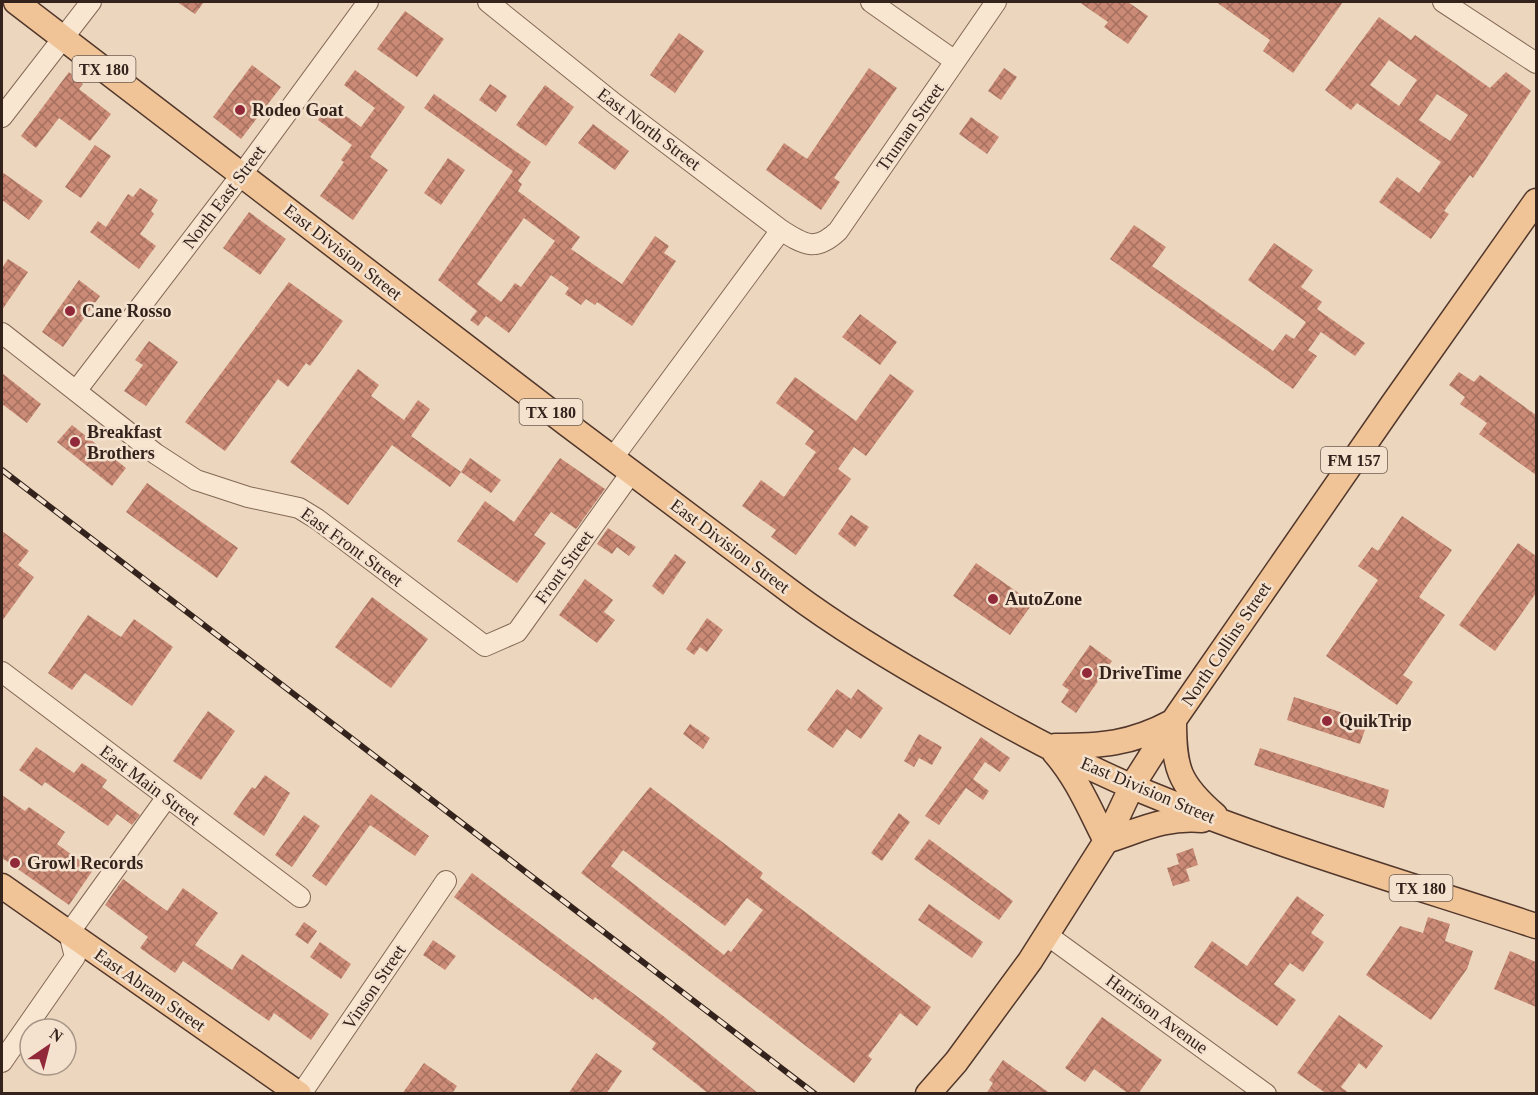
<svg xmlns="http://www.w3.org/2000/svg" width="1538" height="1095" font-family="'Times New Roman',serif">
<defs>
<pattern id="building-cross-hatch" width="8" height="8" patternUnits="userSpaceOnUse" patternTransform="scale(1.5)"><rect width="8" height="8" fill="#ca8a75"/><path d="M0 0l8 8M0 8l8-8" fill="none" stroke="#a5705f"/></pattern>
</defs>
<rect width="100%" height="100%" fill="#ecd7be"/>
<path fill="url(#building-cross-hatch)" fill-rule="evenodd" d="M177,2H204L195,14Z
M1079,2H1128L1148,16L1128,44L1104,27L1108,22Z
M1216,2H1343L1293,73L1263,51L1270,40Z
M405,11L444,39L417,77L377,49Z
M1379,17L1411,40L1415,35L1490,88L1506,72L1531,91L1473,178L1470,175L1444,211L1449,214L1431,239L1379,202L1397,177L1419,193L1441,162L1357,103L1351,110L1325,90ZM1389,60L1417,80L1399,106L1370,85ZM1437,94L1468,115L1450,141L1419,120Z
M679,33L704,51L675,93L650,75Z
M252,65L281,87L241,139L213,117Z
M869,68L897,88L834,178L840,182L821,210L766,170L784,143L807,159Z
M1004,68L1017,77L1001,100L988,91Z
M355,70L405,107L370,157L388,170L353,220L320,196L344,162L341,160L352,145L318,120L330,104L361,127L375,108L344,85Z
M69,72L83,84L79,89L111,114L90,141L59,118L36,148L21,136Z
M490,84L507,96L496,112L479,100Z
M545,85L574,107L546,146L516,125Z
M434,94L531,162L518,181L522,184L518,191L580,237L571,249L622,284L655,236L669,246L664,253L676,261L632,326L597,302L595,305L586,299L581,305L565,294L569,288L551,275L509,333L486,316L478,326L470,320L477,311L438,280L513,171L424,108ZM524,218L555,241L521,287L515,283L501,302L477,284Z
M971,117L999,137L987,154L959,134Z
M593,124L629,151L615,170L578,143Z
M95,145L111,156L81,198L65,187Z
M448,158L465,170L441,205L424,193Z
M2,172L43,201L29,220L2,200Z
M140,188L158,200L151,211L154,214L140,234L156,246L139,269L90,232L98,221L106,227L128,194L133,197Z
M249,212L286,239L260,275L223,248Z
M1134,225L1166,247L1152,266L1273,351L1286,334L1294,339L1306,322L1248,280L1274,243L1313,270L1301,287L1322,302L1317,309L1365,343L1355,356L1321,332L1308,350L1317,356L1293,389L1110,259Z
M8,259L28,272L2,310V268Z
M79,280L100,296L63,347L42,332Z
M289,282L343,321L310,366L306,363L288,387L278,379L225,451L185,422Z
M860,314L897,342L880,365L842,337Z
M149,341L178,362L146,406L124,391L143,365L135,360Z
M358,369L379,385L371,396L404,420L418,400L430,409L411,436L461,472L450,487L392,445L348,505L290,462Z
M1459,372L1474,382L1480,375L1536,415V475L1479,434L1487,423L1460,404L1465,397L1449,385Z
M2,373L41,404L27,423L2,404Z
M890,374L914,391L866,456L854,447L838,469L851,479L796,555L771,537L776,530L742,506L761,480L784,497L816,452L805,444L814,431L776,403L795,377L856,421Z
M72,425L126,468L112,486L57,442Z
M470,458L501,480L491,493L461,472Z
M560,458L605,489L576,529L551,512L534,535L546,543L517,583L457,541L485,501L514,522Z
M147,483L238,548L217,578L126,512Z
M851,515L869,527L855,547L838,534Z
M1402,516L1452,550L1419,597L1445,615L1403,675L1413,682L1397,705L1326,656L1378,580L1358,566L1372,547L1378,551Z
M608,528L636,547L629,556L617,547L612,554L597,544Z
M2,531L29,551L18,565L34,577L2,621Z
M1518,543L1536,556V593L1495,651L1459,625Z
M675,554L686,562L663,595L652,586Z
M976,563L1033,603L1010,635L953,596Z
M585,579L613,600L604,612L615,620L597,643L559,615Z
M372,597L428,639L391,688L335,647Z
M88,615L121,637L134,619L173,647L132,706L85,673L72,690L48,673Z
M707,618L723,630L707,652L700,647L694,655L686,649Z
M1090,645L1112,661L1076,713L1061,702L1069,690L1062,685Z
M837,689L851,699L858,689L883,708L861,739L847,729L833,748L807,730Z
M1294,697L1368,721L1360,744L1287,720Z
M208,711L235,731L201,780L173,761Z
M690,724L710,738L703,749L683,734Z
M919,734L942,747L932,765L919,758L914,767L904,761Z
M981,737L1010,758L1000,772L985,762L973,779L989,791L983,800L966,788L939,825L925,816Z
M36,747L74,773L82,763L107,780L102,787L140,815L132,825L117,814L108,826L45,782L42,786L19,770Z
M1260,748L1389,790L1384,808L1254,765Z
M265,775L290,793L264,836L233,814L252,787L255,789Z
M650,787L763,873L760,878L931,1007L917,1026L900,1013L868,1056L872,1059L854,1083L581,873ZM623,850L725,926L747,898L763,910L731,952L728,950L724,955L611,866Z
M371,794L429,836L415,856L370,825L326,886L312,876Z
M2,795L25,811L29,807L65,832L57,844L93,870L69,905L2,858Z
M899,813L910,822L882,861L871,853Z
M304,815L320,826L292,867L275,855Z
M929,839L1013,901L999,920L914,859Z
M1193,848L1198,865L1186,869L1190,881L1173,886L1167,868L1179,864L1176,854Z
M472,873L662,1015L759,1094H709L652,1049L656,1043L595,997L593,1000L454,897Z
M123,879L167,911L183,888L218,913L195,945L232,970L242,954L329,1014L311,1040L274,1013L269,1021L183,961L175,973L140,948L148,937L105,905Z
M1297,896L1324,915L1311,933L1324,942L1303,972L1290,963L1274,984L1296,1000L1277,1026L1194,967L1212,941L1247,966Z
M929,904L983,942L972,958L918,920Z
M1428,917L1450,924L1445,941L1473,951L1467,969L1431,1020L1366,975L1400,926L1423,933Z
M304,922L317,931L308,944L295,935Z
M433,940L456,956L445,970L423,955Z
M320,942L351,964L341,979L310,957Z
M1510,951L1536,962V1007L1494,989Z
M1339,1015L1383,1046L1366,1069L1359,1063L1341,1087L1350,1094H1327L1297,1073Z
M1102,1017L1162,1060L1138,1094H1129L1094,1069L1085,1082L1065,1068Z
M596,1053L622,1071L606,1094H568Z
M1003,1060L1051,1094H986L993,1083L989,1080Z
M424,1063L457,1086L452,1094H402Z"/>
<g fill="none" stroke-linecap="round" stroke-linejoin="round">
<defs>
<path id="minor" d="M488,2L615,104L781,230C804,245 816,252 838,231L996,2
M871,2L955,61
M1443,2L1536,63
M2,117L91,2
M2,333L156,454L196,480L248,497L299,508L317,519L485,646L517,632L631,473
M76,391L242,174L368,2
M612,459L781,230
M2,672L300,897
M1047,935L1266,1094
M2,1062L75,957L69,933L167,797
M301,1094L446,881"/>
<path id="major" d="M16,2L567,424L791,592C843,631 899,664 956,696C1013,729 1072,761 1133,787C1264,842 1402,882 1536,926
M1174,720C1174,768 1178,783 1215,815
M1055,746C1101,746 1131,744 1172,722
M1054,752C1077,778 1090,810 1106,841
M1106,841C1141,830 1164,817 1202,820
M2,886L299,1094
M928,1094L956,1062L1030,961L1106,841L1132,786L1174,720L1392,405L1536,201"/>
</defs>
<use href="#minor" stroke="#846857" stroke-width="22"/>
<use href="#major" stroke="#52372c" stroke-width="27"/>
<use href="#minor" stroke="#f8e6d1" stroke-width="20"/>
<use href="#major" stroke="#f0c496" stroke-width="24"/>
<defs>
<path id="rail" d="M2,470L815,1094"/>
</defs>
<use href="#rail" stroke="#34231c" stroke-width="6"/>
<use href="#rail" stroke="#f4e2ce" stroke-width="4" stroke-dasharray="11" stroke-linecap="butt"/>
</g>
<g fill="#92293b" stroke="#f4e2ce" stroke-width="2">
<circle cx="240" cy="110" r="6"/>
<circle cx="70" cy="311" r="6"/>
<circle cx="75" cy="442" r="6"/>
<circle cx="993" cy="599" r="6"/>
<circle cx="1087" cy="673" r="6"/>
<circle cx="1327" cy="721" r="6"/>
<circle cx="15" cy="863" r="6"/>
</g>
<g text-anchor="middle" stroke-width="5" stroke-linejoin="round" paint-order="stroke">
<g fill="#f4e2ce" stroke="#6e5c51" stroke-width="1.5">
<rect x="72.5" y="56" width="63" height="26" rx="4.5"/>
<rect x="519.5" y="399" width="63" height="26" rx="4.5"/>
<rect x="1321" y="447" width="66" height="26" rx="4.5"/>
<rect x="1389.5" y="875" width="63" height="26" rx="4.5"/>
</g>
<g font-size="16" font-weight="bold" fill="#34231c">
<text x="104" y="75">TX 180</text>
<text x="551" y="418">TX 180</text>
<text x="1354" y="466">FM 157</text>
<text x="1421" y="894">TX 180</text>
</g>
<g font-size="18" font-weight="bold" fill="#34231c" stroke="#f4e2ce" text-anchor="start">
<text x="252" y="116">Rodeo Goat</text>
<text x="82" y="317">Cane Rosso</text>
<text x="87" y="438">Breakfast<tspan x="87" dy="21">Brothers</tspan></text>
<text x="1005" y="605">AutoZone</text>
<text x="1099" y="679">DriveTime</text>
<text x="1339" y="727">QuikTrip</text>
<text x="27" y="869">Growl Records</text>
</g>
<g font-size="18" fill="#34231c" stroke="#f4e2ce">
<text transform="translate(910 127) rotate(-55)" y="6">Truman Street</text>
<text transform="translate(649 129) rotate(37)" y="6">East North Street</text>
<text transform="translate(224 197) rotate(-53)" y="6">North East Street</text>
<text transform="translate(343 252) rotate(38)" y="6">East Division Street</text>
<text transform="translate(730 546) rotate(37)" y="6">East Division Street</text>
<text transform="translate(352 547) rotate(36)" y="6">East Front Street</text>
<text transform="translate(564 567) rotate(-54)" y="6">Front Street</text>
<text transform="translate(1226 644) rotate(-56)" y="6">North Collins Street</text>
<text transform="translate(150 785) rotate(37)" y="6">East Main Street</text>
<text transform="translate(1148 790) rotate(23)" y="6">East Division Street</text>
<text transform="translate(374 987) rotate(-56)" y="6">Vinson Street</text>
<text transform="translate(150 990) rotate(35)" y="6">East Abram Street</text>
<text transform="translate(1157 1014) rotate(36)" y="6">Harrison Avenue</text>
</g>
</g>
<rect width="1538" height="1095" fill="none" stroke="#34231c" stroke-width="6"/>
<g transform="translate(48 1047) rotate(35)"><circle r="28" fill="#f4e2ce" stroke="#a79687" stroke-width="1.5"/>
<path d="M0-4.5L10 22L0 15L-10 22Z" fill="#92293b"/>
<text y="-9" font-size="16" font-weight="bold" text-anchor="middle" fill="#34231c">N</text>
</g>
</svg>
